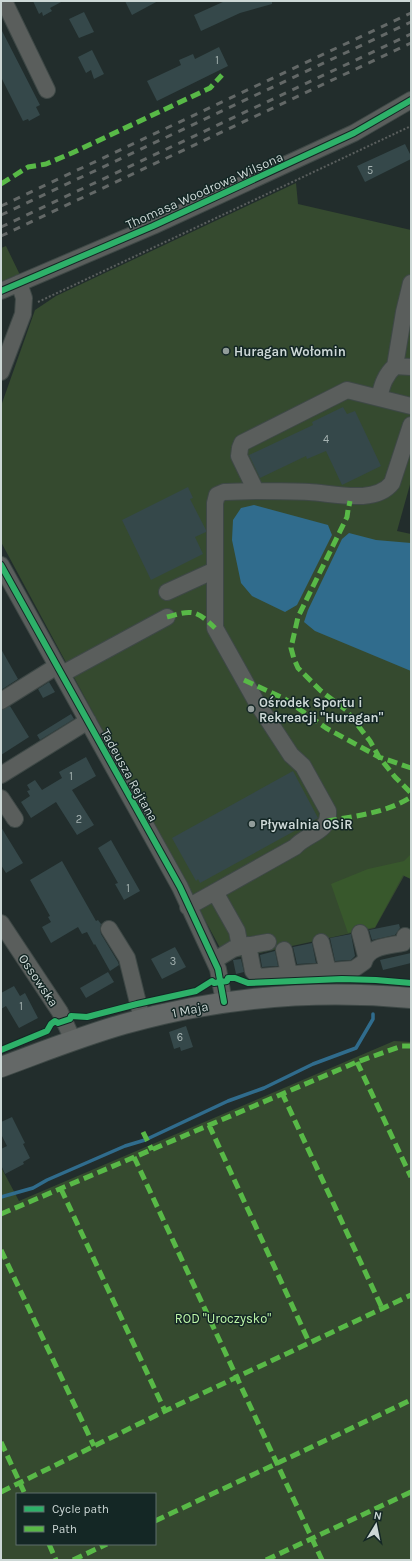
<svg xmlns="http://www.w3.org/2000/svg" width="412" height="1561" font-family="Karla,sans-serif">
<rect width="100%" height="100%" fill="#222d2c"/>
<path fill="#354a2f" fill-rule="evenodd" d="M296,183L298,204L411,230V481L397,531L411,534V879L404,876L375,928L250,955L226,959L1,542V406L35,310L56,296Z
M6,246L20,275L1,283V248Z
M394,1041L411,1042V1560H1V1167L19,1201ZM17,1494H155V1544H17Z"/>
<path fill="#38582c" d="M411,854V879L403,875L375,927L348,933L331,884L368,869L404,861Z"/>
<path fill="#306c8d" d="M254,505L328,525L332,535L297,605L285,612L252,596L241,583L232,540L233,520L241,508Z
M349,533L376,540L411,543V671L315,631L304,622L308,610L342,539Z"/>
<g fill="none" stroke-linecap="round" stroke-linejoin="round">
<path stroke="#306c8d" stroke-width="3.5" d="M1,1197L33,1188L47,1180L125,1146L145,1140L228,1101L264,1088L313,1064L356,1048L373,1019V1014"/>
</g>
<path fill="#35484a" d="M33,1H63L50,8L52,11L43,16L42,12L39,14Z
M125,1H158L132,15Z
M225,1H272V4L240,13L201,31L194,15Z
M84,12L94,32L79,38L69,19Z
M1,29L40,105L36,107L40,115L29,121L28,119L23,121L1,77Z
M219,47L228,66L157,101L147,81L181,65L179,60L193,54L195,59Z
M92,50L104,74L94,79L91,70L86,73L78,57Z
M405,144L411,156V159L365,182L357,166Z
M343,407L347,414L355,411L381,466L342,485L326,451L307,459L306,456L260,478L249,455L313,425L312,422Z
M188,487L193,498L190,499L206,530V532L195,537L203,554L151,580L122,520Z
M1,649L18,679L1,690Z
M49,682L55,692L43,698L38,689Z
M10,706L29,737L1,755V710Z
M71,714L74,719L40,740L37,735Z
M86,757L96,776L72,790L94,825L77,835L56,802L31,818L21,802L30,796L27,791L30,790L27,785L35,780L42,790L62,778L59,772Z
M293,771L318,818L200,883L198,879L196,881L172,838Z
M1,827L23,863L6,873L1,865Z
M111,840L140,891L124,900L115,884L118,883L98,848Z
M62,861L96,921L98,920L101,924L100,929L101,934L118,962L119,965L110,971L95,944L94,945L87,932L82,934L78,927L51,943L42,927L51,922L48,917L50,916L30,880Z
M399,924L400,928L395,935L372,940L369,930Z
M351,934L355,956L351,960L335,961L330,938Z
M312,943L316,963L297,964L293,947Z
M175,947L186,967L162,979L151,959Z
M275,951L278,966L262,967L260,955Z
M411,953V963L383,970L380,960Z
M241,959L244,972L236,974L233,960Z
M108,972L114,982L86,998L80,988Z
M14,986L20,996L25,993L38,1018L19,1028L6,1006L1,1009V993Z
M186,1026L193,1047L181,1051L180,1047L174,1049L169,1032Z
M12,1117L25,1143L23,1144L30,1158L23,1162L24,1164L5,1174L1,1165V1149L7,1146L1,1134V1122Z"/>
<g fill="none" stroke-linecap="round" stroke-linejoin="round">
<defs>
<path id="minor" d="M4,1L47,90
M1,291L153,226L354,133L411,100
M395,366L404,312L411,283
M1,372L23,314L24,298L19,283
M379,398C382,385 385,375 395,366L411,367
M256,491C274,491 292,491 309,492C332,493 375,505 392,483L411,425
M1,565L180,887L218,969L224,1002
M215,570V503L217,495L224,492L256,491L239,456L240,448L242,443L347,390L411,406
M167,592L215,570V628L257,703L291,755L303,766L328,811C330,833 307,833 295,847L188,907
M62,674L167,617
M1,701L57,666
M1,775L88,721
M1,798L15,819
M215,892L237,931L240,947L233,949L215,960
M1,923L60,1012L73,1040
M109,929L127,958L142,1019
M360,933L366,956
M321,942L328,971
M248,945L253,971L258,977L354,969L364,962C368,946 389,946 403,943L405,936
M240,947L268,942
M284,950L289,974"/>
<path id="major" d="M1,1067C42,1052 82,1036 124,1024C216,998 315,989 411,998"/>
</defs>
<use href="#minor" stroke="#3e4846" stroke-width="18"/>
<use href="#major" stroke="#3e4846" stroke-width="22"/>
<path stroke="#5a5f5e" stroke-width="2" stroke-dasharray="2 2" stroke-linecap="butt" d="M38,302L411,126"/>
<use href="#minor" stroke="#5a5e5c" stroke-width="16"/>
<use href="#major" stroke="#646867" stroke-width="20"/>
<path stroke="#636867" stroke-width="3" stroke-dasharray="7 7" stroke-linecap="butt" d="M1,206L411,13
M1,215L411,22
M1,227L411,34
M1,236L411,43"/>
<path stroke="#58b947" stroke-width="5" stroke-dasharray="10 5" stroke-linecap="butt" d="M1,184L28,167L46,164L72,153L210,88L222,75
M349,506L350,501
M348,510L347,517L298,617L291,648L294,659L298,668L321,691L346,710L370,741L379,757L395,777L411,793
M167,617C192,610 195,609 215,628
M244,680L285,699L326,728L379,757L411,768
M327,821C356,816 386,813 411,797
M357,1062L411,1177
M282,1093L382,1308
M209,1125L309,1342
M143,1132L152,1150
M134,1157L322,1560
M61,1189L165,1411
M1,1214L357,1062L402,1046H411
M1,1250L94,1446
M1,1442L25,1494
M1,1492L165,1411L411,1295
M155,1521L411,1400
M49,1544L56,1560
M73,1560L107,1544
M266,1560L411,1492"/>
<defs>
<path id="cycleway" d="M1,291L153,226L354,133L411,100
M1,565L180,887L218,969L224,1002
M1,1050L47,1031L51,1024L55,1021L58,1023L70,1019L71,1016L87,1017L137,1004L196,991L212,981L214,983L227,981L228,978H235L248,983L342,979L376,980L411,983"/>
</defs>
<use href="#cycleway" stroke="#142725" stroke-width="8"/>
<use href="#cycleway" stroke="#2db169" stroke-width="6"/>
</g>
<g fill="#919c9a" stroke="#142725" stroke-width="1.5">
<circle cx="226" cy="351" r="4"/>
<circle cx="251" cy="709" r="4"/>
<circle cx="252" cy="824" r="4"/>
</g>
<g text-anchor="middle" stroke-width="3" stroke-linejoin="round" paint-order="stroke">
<g font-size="11" fill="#a7b4b3">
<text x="217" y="64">1</text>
<text x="370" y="174">5</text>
<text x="326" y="443">4</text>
<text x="71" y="780">1</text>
<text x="79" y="823">2</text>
<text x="128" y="892">1</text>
<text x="173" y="965">3</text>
<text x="21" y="1010">1</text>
<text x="180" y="1041">6</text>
</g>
<g font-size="13" fill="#cdd8d6" stroke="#142725">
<text transform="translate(204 190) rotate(-24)" y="5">Thomasa Woodrowa Wilsona</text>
<text transform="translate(130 775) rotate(61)" y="5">Tadeusza Rejtana</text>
<text transform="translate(39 980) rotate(56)" y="5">Ossowska</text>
<text transform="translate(190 1009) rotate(-11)" y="5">1 Maja</text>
</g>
<g font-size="13" font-weight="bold" fill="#cdd8d6" stroke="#142725" text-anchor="start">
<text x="234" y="356">Huragan Wołomin</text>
<text x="259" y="707">Ośrodek Sportu i<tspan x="259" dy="15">Rekreacji "Huragan"</tspan></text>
<text x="260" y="829">Pływalnia OSiR</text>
</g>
<g font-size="13" fill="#bef6a8" stroke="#142725">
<text x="223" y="1323">ROD "Uroczysko"</text>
</g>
</g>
<rect width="412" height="1561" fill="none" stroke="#cdd8d6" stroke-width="4"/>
<rect x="16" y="1493" width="140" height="52" fill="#142725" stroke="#5e6e6c"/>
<rect x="24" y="1506" width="20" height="6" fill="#2db169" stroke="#5e6e6c"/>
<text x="52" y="1513" font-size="12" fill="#cdd8d6">Cycle path</text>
<rect x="24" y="1526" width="20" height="6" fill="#58b947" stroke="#5e6e6c"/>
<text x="52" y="1533" font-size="12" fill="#cdd8d6">Path</text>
<g transform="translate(376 1525) rotate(10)" stroke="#142725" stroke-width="3" paint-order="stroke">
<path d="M0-3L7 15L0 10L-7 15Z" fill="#cdd8d6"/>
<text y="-6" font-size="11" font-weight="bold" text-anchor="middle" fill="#cdd8d6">N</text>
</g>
</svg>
